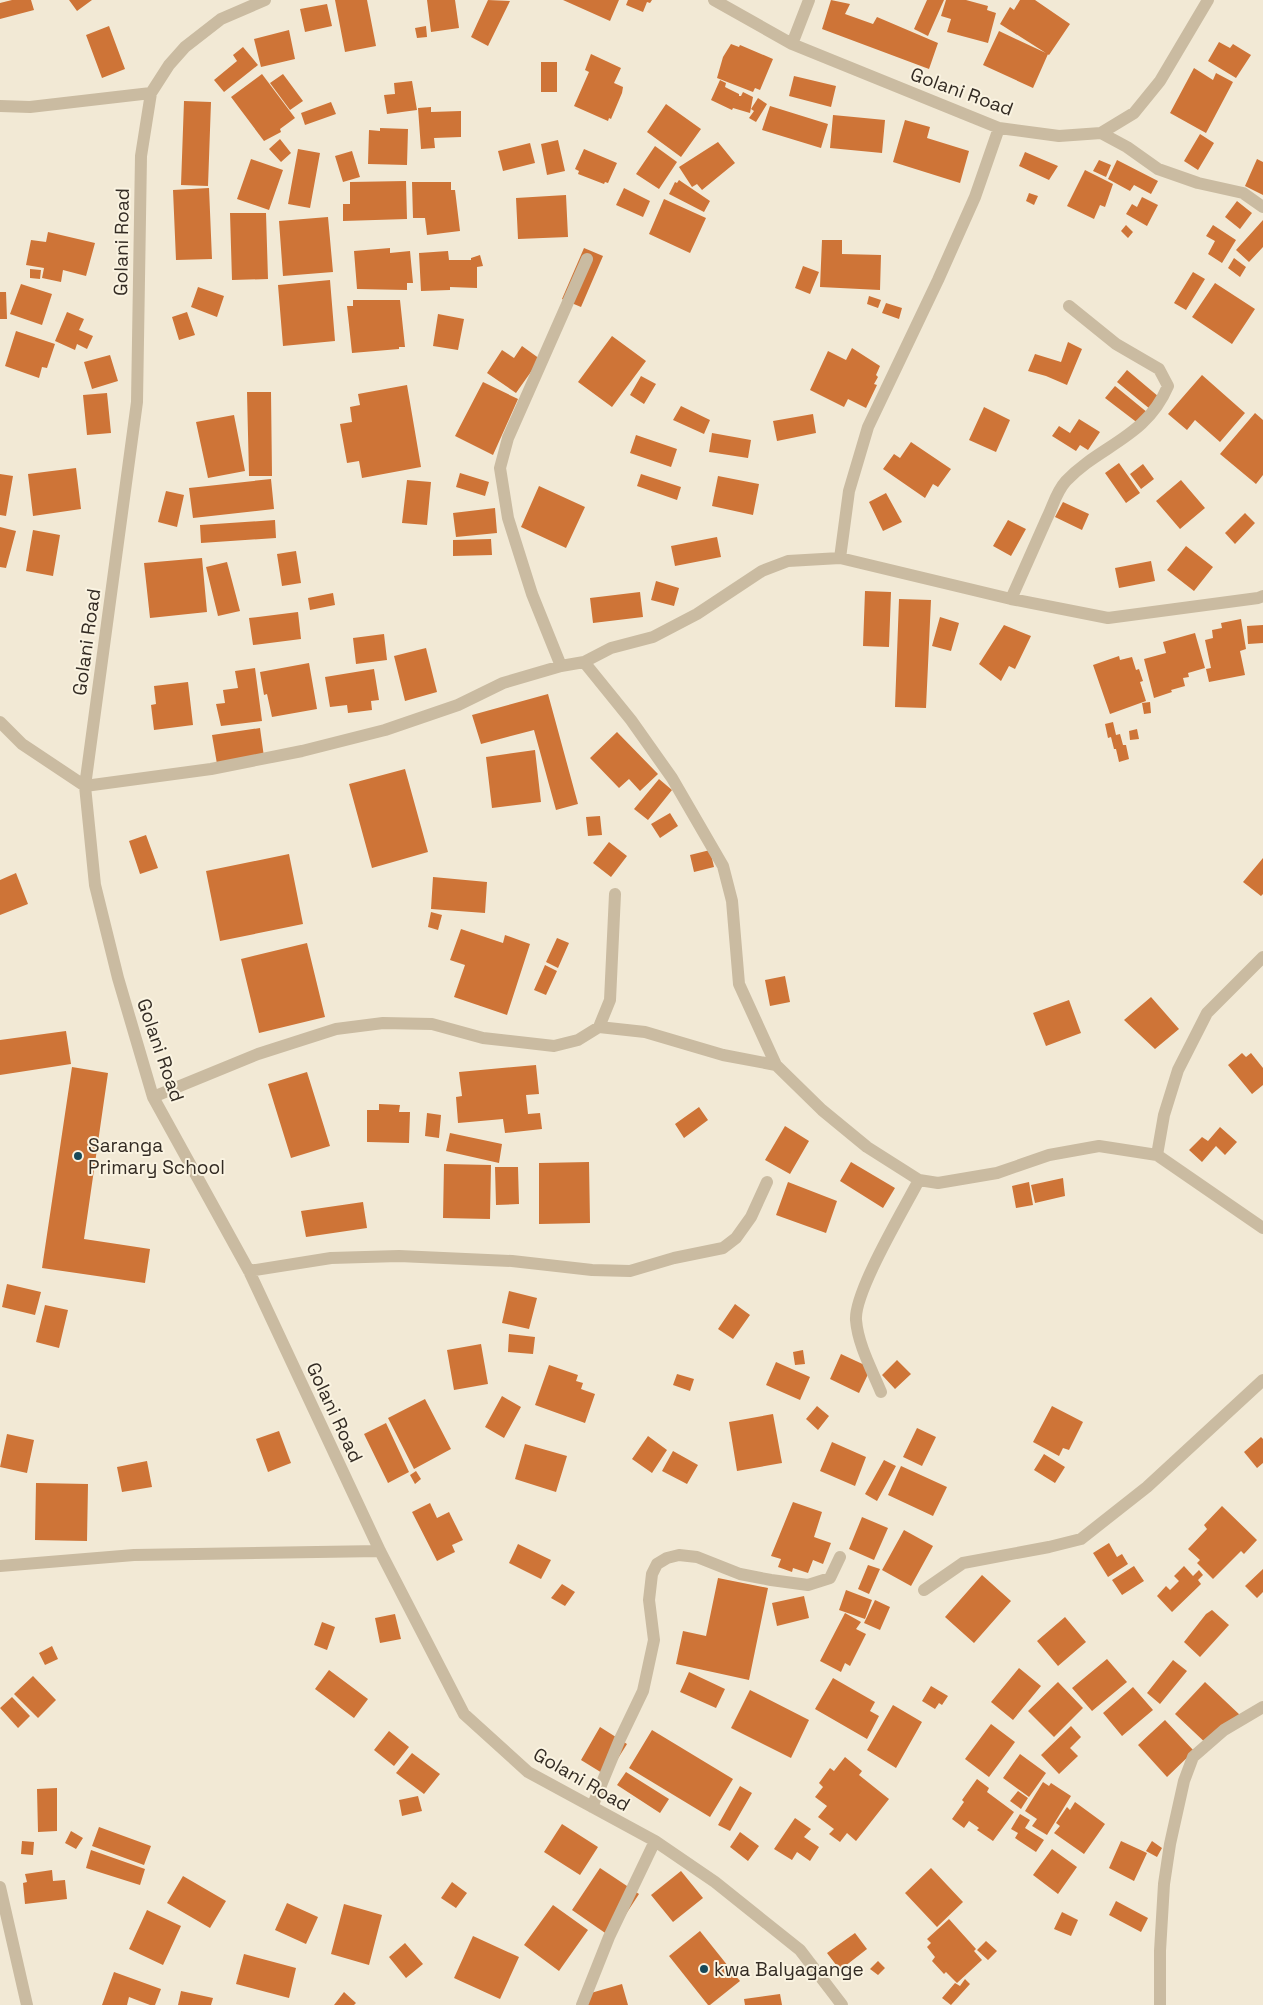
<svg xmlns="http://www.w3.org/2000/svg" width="1263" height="2005" font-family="'Space Grotesk',sans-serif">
<rect width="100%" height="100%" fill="#f2e9d5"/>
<path fill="#ce7437" d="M12,0H31L34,10L0,19V3Z
M69,0H92L77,11Z
M335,0H367L376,46L345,52Z
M427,0H455L459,28L431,32Z
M488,0L510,1L488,46L471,37Z
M563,0H619L610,21Z
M628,0H652L650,3L647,2L643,12L626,5Z
M831,0L850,4L845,14L873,24L877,17L938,43L929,69L822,29Z
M927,0H944L928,36L914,29Z
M946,0H966L988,6L987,10L996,13L988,43L947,32L951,19L941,16Z
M1020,0H1035L1070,24L1049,55L1000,24L1010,7L1014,10Z
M327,4L332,26L305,32L300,9Z
M109,26L125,69L102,78L86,35Z
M426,26L427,37L417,38L415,28Z
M289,30L295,59L261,67L254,39Z
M999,31L1048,54L1033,88L983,65Z
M1219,42L1230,48L1233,44L1251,55L1236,78L1208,61Z
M731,44L739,47L740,45L773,59L760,90L755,88L753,92L717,78L723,57Z
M243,47L258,65L224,92L214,80L237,61L233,55Z
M591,54L621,68L614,83L623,87L622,93L611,119L609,118L608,121L574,106L589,72L585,70Z
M541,62H557V92H541Z
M1194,68L1213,80L1216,73L1233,82L1206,133L1170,113Z
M262,74L295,118L280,129L281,132L264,141L231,97Z
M283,74L303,101L290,110L270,83Z
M794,76L836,86L831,107L789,96Z
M720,80L726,83L725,87L739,94V96H741L743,92L753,97L750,113L733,108L732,110L711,100Z
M412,81L417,110L387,114L384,95L395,94L394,83Z
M758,98L767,104L756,122L749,118L754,111L751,109Z
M184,101L211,102L208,186L181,185Z
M331,102L336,114L305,125L301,113Z
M666,104L701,129L681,157L647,132Z
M770,106L828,124L821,148L762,130Z
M431,107V112L461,111V137L434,138L435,148L421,149L418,108Z
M833,115L885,120L882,153L830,148Z
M905,120L930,127L927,138L969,151L960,183L893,162Z
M380,128L408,129L407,165L368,164L369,130L380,131Z
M1200,134L1214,143L1198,170L1184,161Z
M280,139L291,153L281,162L269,149Z
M558,140L565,171L547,175L541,144Z
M718,142L735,163L702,190L697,184L692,187L679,167Z
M530,143L535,163L503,171L498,151Z
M655,146L677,162L659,189L636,174Z
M298,149L320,153L310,208L288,204Z
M584,149L617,163L608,183L605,182L604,184L578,174L579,171L575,169Z
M352,151L360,177L343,182L335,156Z
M1025,152L1058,166L1049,180L1019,166Z
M251,159L283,170L269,210L237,199Z
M1257,159L1263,162V195L1245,186Z
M1099,160L1111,165L1106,177L1093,171Z
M1117,160L1158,181L1151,194L1134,185L1130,191L1108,179Z
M1085,170L1113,184L1105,207L1100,205L1094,219L1067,206Z
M679,180L710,201L704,212L669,194L675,182L677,183Z
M406,181L407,219L343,221V204H350V182Z
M412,182H451V190H455L460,231L427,235L425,218H413Z
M209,188L212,259L176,260L173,190Z
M624,188L650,201L643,217L616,205Z
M1029,193L1038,196L1034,205L1026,201Z
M566,195L568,237L518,239L516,198Z
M1142,197L1158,205L1147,226L1126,214L1132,204L1137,207Z
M664,199L706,218L690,253L649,234Z
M1237,201L1252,213L1240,229L1225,217Z
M230,213H266L268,279L232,280Z
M328,217L333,272L283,276L279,221Z
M1263,220V247L1249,262L1236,250Z
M1126,225L1133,232L1128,238L1121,231Z
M1213,225L1236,240L1222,263L1208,254L1215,241L1206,236Z
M48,232L95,243L86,276L63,270L61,282L42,278L44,268L26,265L31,240L46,242Z
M822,240H842V254L881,255L880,290L820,287Z
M390,248V253L410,251L413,283H407V290L357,289L354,251Z
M584,248L603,256L581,307L562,299Z
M448,251L449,260H471V258L480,255L483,266L477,267V288L450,287V290L421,291L419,253Z
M1234,258L1246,267L1240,277L1228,268Z
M803,266L819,272L810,294L795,288Z
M30,269L41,270L40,279L30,278Z
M1193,272L1205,279L1186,310L1174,303Z
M330,280L335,341L283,346L278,285Z
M1215,283L1255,309L1232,344L1192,317Z
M21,284L52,294L42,325L10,314Z
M198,287L224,296L217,317L191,307Z
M0,292H6L7,319H0Z
M869,296L881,300L878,308L867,304Z
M353,300H400L405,347H399V349L352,353L347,306H353Z
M886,303L902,308L899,319L882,313Z
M67,312L84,319L79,330L93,336L87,349L77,344L75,350L55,341Z
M187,312L195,335L179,340L172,317Z
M438,314L464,319L458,350L433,346Z
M16,331L55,344L47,368L42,367L39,378L5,366Z
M612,336L646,361L612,407L578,382Z
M1068,342L1082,349L1067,385L1046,376L1028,371L1035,354L1061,362Z
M522,346L540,359L516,393L487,373L502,350L514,358Z
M852,348L880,366L876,375L878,377L874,384L877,385L866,408L848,399L844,407L810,390L828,351L846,360Z
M110,355L118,381L92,389L84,362Z
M1127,370L1159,397L1150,409L1117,382Z
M1202,375L1245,413L1220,442L1195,420L1187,430L1168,414Z
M641,376L656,384L644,404L630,395Z
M483,382L518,399L493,455L455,436Z
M407,385L421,467L362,478L359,461L347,463L340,424L352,422L350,407L360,405L358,394Z
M1115,386L1148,413L1139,424L1105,398Z
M247,392H271L272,476H249Z
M107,393L111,433L87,435L83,395Z
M681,406L710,420L704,434L673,420Z
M984,407L1010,420L996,452L969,440Z
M1255,413L1263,420V475L1256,484L1220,454Z
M813,414L816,433L777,441L773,421Z
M234,415L245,471L208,478L196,422Z
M1079,419L1100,432L1088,450L1080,445L1076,451L1052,436L1059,426L1070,433Z
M712,433L751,440L748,458L709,452Z
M636,435L677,449L671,467L630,453Z
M911,442L951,469L938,487L933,484L925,498L883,469L894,454L900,458Z
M1119,463L1140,493L1126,503L1105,473Z
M1143,464L1154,479L1141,489L1130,474Z
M76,468L81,509L33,516L28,474Z
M460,473L489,482L485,496L456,487Z
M0,474L13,476L6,516L0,515Z
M641,474L681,487L677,500L637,486Z
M718,476L759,484L753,515L712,506Z
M271,479L274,509L193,518L189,488Z
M407,480L431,482L427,525L402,523Z
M1181,480L1205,508L1180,529L1156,501Z
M539,486L585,507L566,548L521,527Z
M166,491L184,495L177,527L158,522Z
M886,493L902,522L883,531L869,502Z
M1063,502L1089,514L1082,530L1055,517Z
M495,508L497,533L456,537L453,513Z
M1245,513L1255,523L1235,544L1225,533Z
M275,520L276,538L201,543L200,525Z
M1008,520L1026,529L1011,556L993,546Z
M0,527L16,531L6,568L0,567Z
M33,530L60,535L53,576L26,571Z
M717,537L721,557L675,566L671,546Z
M491,539L492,555L453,556V540Z
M1186,546L1213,567L1194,591L1167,570Z
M296,551L301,583L282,586L277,554Z
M202,558L207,612L150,618L144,563Z
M1151,561L1155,581L1119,588L1115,568Z
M227,562L240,611L218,616L206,567Z
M656,581L679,588L674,606L651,600Z
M865,591L891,592L889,647L863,646Z
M640,592L643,617L593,623L590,598Z
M333,593L335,605L310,610L308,598Z
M899,599L931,600L926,708L895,707Z
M298,612L301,639L253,645L249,618Z
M940,617L959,623L951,651L932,646Z
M1241,619L1246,649L1240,651L1245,675L1209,682L1206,669L1211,668L1205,640L1213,638L1212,630L1222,628L1221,623Z
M1004,625L1031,636L1015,669L1009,666L1001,681L979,664Z
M1263,625V643L1248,644L1247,626Z
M1195,633L1205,668L1188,673L1189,677L1183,678L1185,686L1171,690L1172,692L1154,698L1144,659L1166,653L1163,642Z
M384,634L387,660L356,664L353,638Z
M426,648L437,692L405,701L394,656Z
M1119,656L1120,660L1132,657L1136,670L1139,669L1143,681L1140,682L1146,701L1110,714L1093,665Z
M309,663L317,709L272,717L267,694L264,695L260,672Z
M255,668L262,721L221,726L216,704L225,703L223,690L238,688L235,671Z
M374,669L379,700L371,701L372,710L348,713L347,705L330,707L325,677Z
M188,682L193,725L154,730L151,705L156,704L154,686Z
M548,694L578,804L556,810L534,730L481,744L472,715Z
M1150,702L1151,713L1144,714L1142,703Z
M1113,722L1116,735L1120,734L1123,745H1126L1129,759L1119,762L1116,749H1114L1111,737L1108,738L1105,724Z
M260,728L264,757L217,764L212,735Z
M1137,729L1139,739L1130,740L1129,731Z
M617,732L658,774L640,791L629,779L619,788L590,758Z
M535,750L541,802L492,808L486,757Z
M405,769L428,852L372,868L349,784Z
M659,779L672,790L648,820L634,809Z
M670,813L678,826L660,838L651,824Z
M600,816L602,835L588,836L586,817Z
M146,835L158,868L140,874L129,841Z
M609,842L627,856L611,877L593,863Z
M710,850L714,867L694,872L690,855Z
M289,854L303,924L220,941L206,871Z
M1263,858V894L1261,896L1243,882Z
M16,873L28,904L0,915V880Z
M433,877L487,882L485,913L431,909Z
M431,912L442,915L438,930L428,927Z
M461,929L503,943L505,935L530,944L507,1015L454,997L465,965L450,960Z
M557,938L569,943L558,968L546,962Z
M307,943L325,1017L259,1033L241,959Z
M545,965L557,971L546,995L534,990Z
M785,976L790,1002L770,1006L765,980Z
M1151,997L1179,1029L1155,1049L1124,1020Z
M1069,1000L1081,1033L1046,1046L1033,1013Z
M66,1031L71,1064L0,1075V1040Z
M1242,1053L1246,1057L1251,1053L1263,1068V1085L1252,1094L1228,1065Z
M536,1065L539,1094L526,1095L528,1114L540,1113L542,1129L505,1133L503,1119L458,1123L456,1097L462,1096L459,1072Z
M72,1067L108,1073L84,1239L150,1249L145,1283L42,1268Z
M307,1072L330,1146L291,1158L268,1084Z
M379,1104L400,1105L399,1112H410L409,1143L367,1142V1110H379Z
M699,1107L708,1120L684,1138L675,1124Z
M427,1113L441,1115L439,1138L425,1136Z
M785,1126L809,1141L790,1174L765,1160Z
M1220,1127L1237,1142L1225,1155L1216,1146L1202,1162L1189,1150L1202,1137L1208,1141Z
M450,1133L502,1144L499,1163L446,1151Z
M589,1162L590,1223L539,1224V1163Z
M851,1162L895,1188L883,1208L840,1181Z
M444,1164L491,1165L490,1219L443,1218Z
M495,1167H518L519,1204L496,1205Z
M1063,1178L1065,1196L1035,1203L1031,1185Z
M788,1182L837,1201L826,1233L776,1215Z
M1029,1182L1033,1205L1016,1208L1012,1186Z
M363,1202L367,1228L306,1237L301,1211Z
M7,1284L41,1292L35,1315L2,1307Z
M509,1291L537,1298L529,1329L502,1323Z
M735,1304L750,1315L733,1339L718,1329Z
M45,1305L68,1310L59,1348L36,1342Z
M509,1334L535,1337L533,1354L508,1352Z
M481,1344L488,1384L454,1390L447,1350Z
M803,1350L805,1364L795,1365L793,1352Z
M841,1354L871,1368L859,1393L830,1379Z
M897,1360L911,1374L895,1389L882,1375Z
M776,1362L810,1377L800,1400L766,1385Z
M549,1365L578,1375L576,1381L583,1383L581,1389L595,1394L585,1423L535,1405Z
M677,1374L694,1379L690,1391L673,1385Z
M502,1396L521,1407L504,1438L485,1427Z
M425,1399L451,1449L414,1469L388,1418Z
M817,1406L829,1416L818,1430L806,1419Z
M1052,1406L1083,1422L1069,1450L1063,1448L1059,1456L1033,1442Z
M773,1414L782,1463L737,1471L729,1422Z
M386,1423L409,1472L388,1483L364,1434Z
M917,1428L936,1437L922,1466L903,1457Z
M279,1431L291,1463L268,1472L256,1439Z
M7,1434L34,1440L27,1473L0,1467Z
M648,1436L667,1450L652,1473L632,1459Z
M1261,1437L1263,1439V1463L1257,1468L1244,1452Z
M832,1442L866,1457L855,1486L820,1471Z
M525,1444L567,1456L556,1492L515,1479Z
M673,1451L698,1465L687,1484L662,1471Z
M1044,1454L1065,1467L1055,1483L1034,1470Z
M884,1460L896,1466L877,1501L865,1494Z
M147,1461L152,1487L122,1492L117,1467Z
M901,1466L947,1487L933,1516L888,1495Z
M416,1471L421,1479L415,1484L410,1475Z
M36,1483L88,1484L87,1541L35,1540Z
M793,1502L822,1512L814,1537L831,1543L823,1564L813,1560L808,1573L793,1568L792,1572L778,1567L781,1559L771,1556Z
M430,1503L437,1518L449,1512L463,1540L452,1545L455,1552L437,1561L412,1512Z
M1222,1506L1257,1540L1244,1554L1241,1551L1213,1579L1197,1563L1200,1560L1188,1549L1207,1529L1204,1525Z
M862,1517L888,1528L874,1560L849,1549Z
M904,1530L933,1546L911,1586L882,1570Z
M1109,1543L1117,1557L1122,1554L1128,1564L1108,1577L1093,1553Z
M518,1544L551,1560L541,1579L509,1563Z
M868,1565L880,1569L869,1594L858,1589Z
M1134,1566L1144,1581L1122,1595L1112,1580Z
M1184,1566L1193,1576L1199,1570L1203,1575L1198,1580L1201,1584L1172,1612L1157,1596L1166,1586L1170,1590L1179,1581L1174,1576Z
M1263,1569V1592L1257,1598L1245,1586Z
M982,1575L1011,1601L974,1643L945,1617Z
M718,1578L768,1588L749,1680L676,1664L683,1631L706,1636Z
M562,1584L575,1592L565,1606L551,1598Z
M846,1590L872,1600L865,1619L839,1610Z
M804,1596L809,1618L777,1626L772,1603Z
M875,1600L890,1607L880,1630L864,1623Z
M1212,1610L1229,1625L1200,1657L1184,1642L1206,1614Z
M845,1613L861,1622L856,1629L866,1634L850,1666L845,1663L841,1672L820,1661Z
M395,1614L401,1639L380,1643L375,1618Z
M1065,1617L1086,1642L1058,1666L1037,1641Z
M322,1622L335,1627L327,1650L314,1645Z
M52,1646L58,1659L45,1665L39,1653Z
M1107,1659L1127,1682L1092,1711L1072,1688Z
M1173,1660L1187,1671L1160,1704L1147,1693Z
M1019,1668L1041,1686L1013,1720L991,1702Z
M329,1670L368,1699L354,1718L315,1689Z
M689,1672L725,1689L716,1708L680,1692Z
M33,1676L56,1700L38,1718L14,1694Z
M833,1678L875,1702L870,1711L879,1716L867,1739L815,1709Z
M1058,1682L1083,1708L1054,1737L1028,1711Z
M1205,1682L1241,1716L1211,1748L1175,1714Z
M931,1686L948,1696L942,1705L939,1703L935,1709L922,1701Z
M1133,1687L1153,1710L1122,1736L1103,1713Z
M750,1690L809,1720L791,1758L731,1728Z
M12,1697L30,1716L18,1728L0,1708Z
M893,1705L922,1722L896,1768L867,1750Z
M1165,1720L1194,1751L1167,1777L1138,1745Z
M991,1724L1015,1742L989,1777L965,1759Z
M1071,1726L1081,1737L1070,1748L1078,1756L1059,1774L1041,1755Z
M600,1727L627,1744L607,1776L581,1760Z
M652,1730L733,1779L710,1817L629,1768Z
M389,1731L409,1747L394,1766L374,1750Z
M412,1753L440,1774L424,1794L396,1773Z
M1020,1754L1046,1773L1029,1797L1003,1778Z
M845,1757L862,1771L859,1775L889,1799L856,1841L847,1833L840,1842L829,1834L834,1829L818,1817L827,1806L815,1797L823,1787L819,1783L830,1768L834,1771Z
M626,1772L669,1799L660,1813L617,1785Z
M977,1779L989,1788L987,1792L1014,1812L993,1841L977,1830L979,1828L969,1821L964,1828L952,1819L964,1802L962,1800Z
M1043,1782L1049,1786L1051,1783L1071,1796L1047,1835L1032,1826L1037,1819L1025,1811Z
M740,1786L752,1793L730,1831L718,1825Z
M57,1788V1831L38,1832L37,1789Z
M1018,1791L1028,1798L1021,1809L1010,1801Z
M418,1796L422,1811L402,1816L399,1800Z
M1075,1802L1105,1824L1084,1854L1054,1833L1060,1826L1056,1823L1067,1807L1070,1810Z
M1020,1814L1030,1820L1025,1828L1044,1840L1036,1852L1015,1838L1018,1833L1011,1829Z
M795,1818L811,1829L804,1837L819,1847L810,1861L797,1852L792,1860L774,1849Z
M562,1824L598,1847L580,1875L544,1852Z
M99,1827L151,1846L144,1865L92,1846Z
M71,1831L83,1838L76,1849L65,1843Z
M740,1832L759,1846L748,1861L730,1847Z
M22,1841L34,1842L33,1855L21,1854Z
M1121,1841L1147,1853L1134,1881L1109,1868Z
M1152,1841L1162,1848L1157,1857L1146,1851Z
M1052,1849L1077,1867L1058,1894L1033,1875Z
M91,1850L145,1869L140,1885L86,1868Z
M600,1868L639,1894L611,1937L572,1910Z
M931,1868L963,1902L937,1927L905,1893Z
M52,1870L53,1881L65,1880L67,1899L25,1904L23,1883L27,1882L25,1874Z
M681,1871L703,1898L673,1922L651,1895Z
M183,1876L226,1901L210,1928L167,1903Z
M452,1882L467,1893L456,1908L441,1898Z
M1116,1901L1148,1918L1141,1932L1109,1915Z
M287,1903L318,1917L306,1944L275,1930Z
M344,1904L382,1915L369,1965L331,1954Z
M553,1905L588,1930L559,1971L524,1945Z
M147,1910L181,1926L163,1965L129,1949Z
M1062,1912L1078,1920L1071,1936L1054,1929Z
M949,1919L976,1949L974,1951L982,1960L957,1983L946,1972L944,1974L932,1961L935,1957L927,1947L931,1943L927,1939Z
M700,1931L740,1981L710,2005H708L669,1956Z
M855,1933L867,1949L840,1970L827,1953Z
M473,1936L519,1957L500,1999L454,1978Z
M986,1941L997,1951L988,1960L977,1950Z
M405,1943L423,1964L406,1978L389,1957Z
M244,1954L296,1968L289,1998L236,1984Z
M878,1961L885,1968L878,1975L870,1969Z
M114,1972L161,1989L155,2005H150L129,1997L127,2005H102Z
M965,1979L970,1984L951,2005L942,1998L955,1983L960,1986Z
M622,1984L628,2005H587L584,1995Z
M181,1991L213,1998L211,2005H178Z
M344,1992L356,2003L354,2005H334Z
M780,1994L782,2005H745L744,1999Z"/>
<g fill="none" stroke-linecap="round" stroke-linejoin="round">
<path stroke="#cabba1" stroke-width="12" d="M265,0L221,19L185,47L169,65L151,93L141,156L137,402L85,786L95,885L118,978L153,1097L249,1271L380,1551L464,1714L528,1772L655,1841L715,1882L800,1950L842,2005
M714,0L792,44L962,113L999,128L1059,136L1101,133L1134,113L1160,81L1208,0
M792,44L809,0
M0,106L30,107L151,93
M1101,133L1127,147L1158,169L1198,183L1243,193L1263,207
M840,558L849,491L868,427L938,280L975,197L999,128
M1011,599C1023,572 1035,545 1047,518C1053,506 1056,492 1066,481C1100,445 1146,438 1168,386L1159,369L1116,344L1069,306
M584,662L631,720L672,778L723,866L732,901L739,984L776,1065L822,1110L867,1147L919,1180L938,1183L997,1173L1049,1155L1099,1146L1157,1155L1263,1228
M561,666L532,594L508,518L500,468L508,438L587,259
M0,722L22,744L85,786L211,769L302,751L385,730L458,705L503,683L561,666L584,662L611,648L653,637L697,614L762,571L788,561L840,558L1011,599L1108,618L1258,598L1263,596
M599,1027L645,1032L723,1055L776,1065
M153,1097L258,1054L336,1029L383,1023L432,1024L483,1038L554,1046L578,1040L599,1027L610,1000L615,894
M1157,1155L1164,1115L1178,1070L1207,1013L1263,957
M249,1271L331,1258L399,1256L512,1261L592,1270L630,1271L674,1258L723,1248L736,1238L751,1217L767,1182
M881,1392C872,1370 858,1345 856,1320C854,1292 904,1209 919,1180
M0,1566L134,1555L380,1551
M924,1590L963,1563L1049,1547L1081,1539L1147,1487L1263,1380
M592,1807L620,1739L643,1691L654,1640L649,1600L652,1574L657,1564L667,1558L679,1555L697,1557L740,1574L771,1580L808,1585L830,1578L840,1557
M0,1887L27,2005
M582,2005L609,1937L655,1841
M1160,2005V1951L1164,1884L1170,1844L1184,1781L1193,1757L1224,1730L1263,1707"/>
</g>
<g fill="#184958" stroke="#faf3e1" stroke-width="2">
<circle cx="78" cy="1156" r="5"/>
<circle cx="704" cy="1969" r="5"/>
</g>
<g text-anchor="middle" stroke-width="4" stroke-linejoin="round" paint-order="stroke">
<g font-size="19" fill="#342c24" stroke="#faf3e1">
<text transform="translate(962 91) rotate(20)" y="7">Golani Road</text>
<text transform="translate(121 242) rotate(-89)" y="7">Golani Road</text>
<text transform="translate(86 642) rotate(-82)" y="7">Golani Road</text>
<text transform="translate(161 1050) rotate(71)" y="7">Golani Road</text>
<text transform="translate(335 1412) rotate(65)" y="7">Golani Road</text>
<text transform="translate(582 1779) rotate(30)" y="7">Golani Road</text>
</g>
<g font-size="19" fill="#342c24" stroke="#faf3e1" text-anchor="start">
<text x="88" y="1152">Saranga<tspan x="88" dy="22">Primary School</tspan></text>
<text x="714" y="1976">kwa Balyagange</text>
</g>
</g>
</svg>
